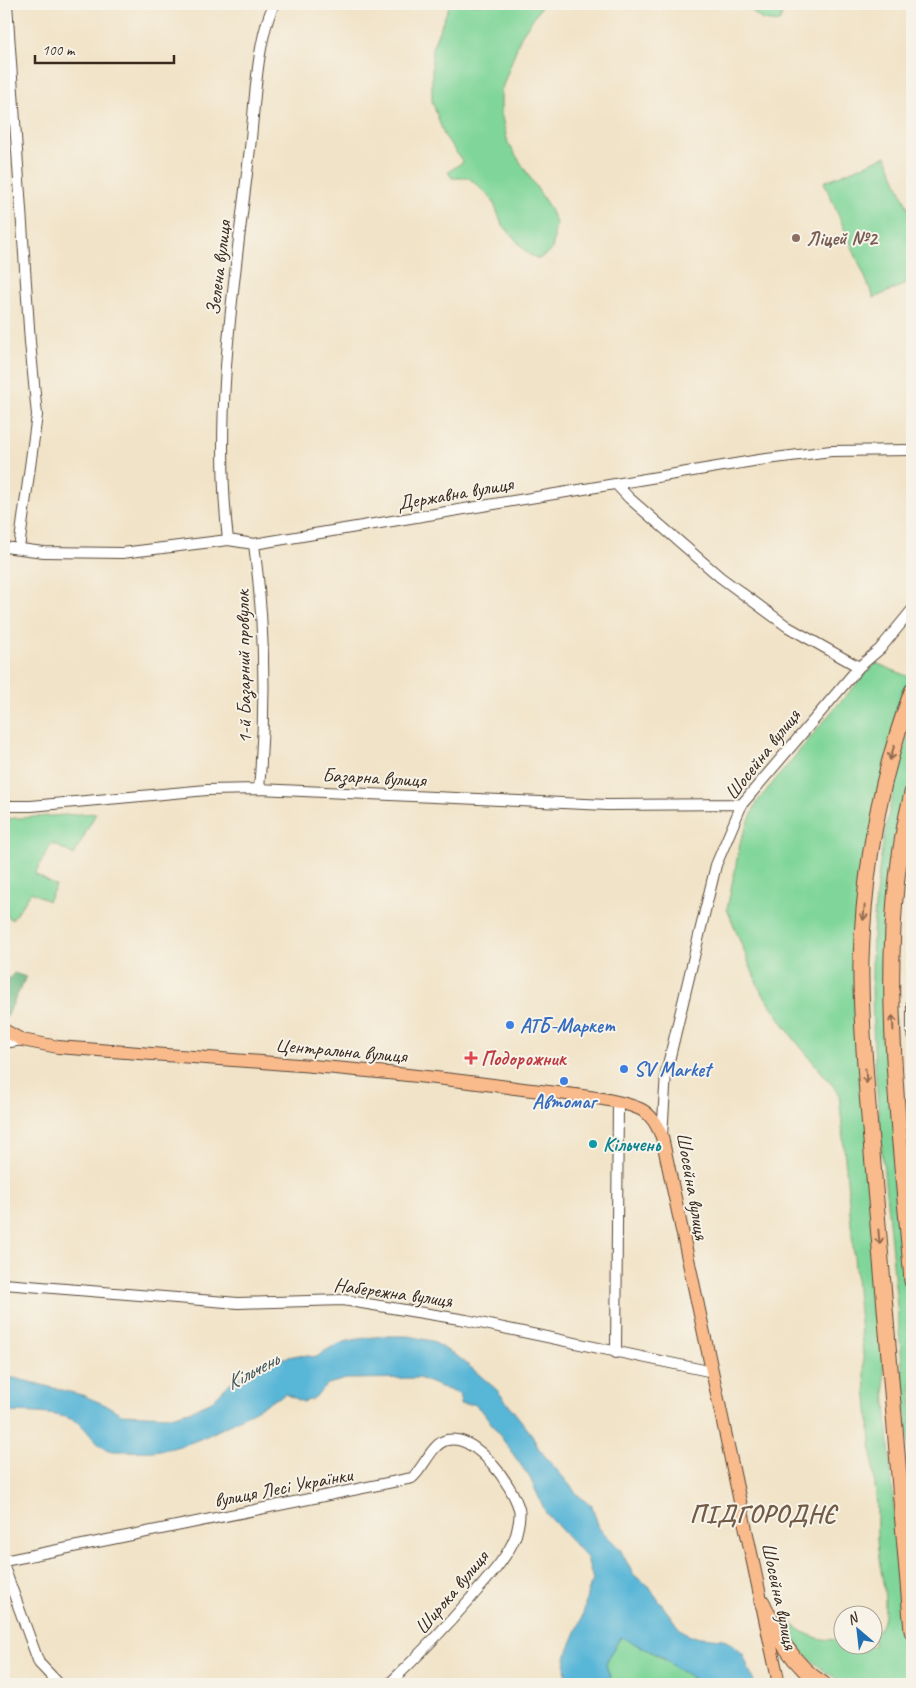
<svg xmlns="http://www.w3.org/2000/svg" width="916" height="1688" font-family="Caveat,sans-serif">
<rect width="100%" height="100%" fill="#f7f3e8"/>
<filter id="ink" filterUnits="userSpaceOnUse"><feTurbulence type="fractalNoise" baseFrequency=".02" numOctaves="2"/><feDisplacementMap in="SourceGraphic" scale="10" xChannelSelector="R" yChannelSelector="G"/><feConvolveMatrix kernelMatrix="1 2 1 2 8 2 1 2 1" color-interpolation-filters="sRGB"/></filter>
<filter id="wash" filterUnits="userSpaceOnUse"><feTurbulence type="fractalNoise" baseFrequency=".0096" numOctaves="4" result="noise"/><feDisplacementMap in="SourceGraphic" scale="20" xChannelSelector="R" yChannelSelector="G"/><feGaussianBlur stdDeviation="1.12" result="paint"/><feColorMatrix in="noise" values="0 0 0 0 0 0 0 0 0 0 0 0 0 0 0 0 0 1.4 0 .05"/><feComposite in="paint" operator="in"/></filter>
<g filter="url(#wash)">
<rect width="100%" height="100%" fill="#f1e3c7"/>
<path fill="#80d69a" stroke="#5e805c" d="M450,4H543L521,36L501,91V113L508,143L549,207L556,223L552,250L539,259L528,254L502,224L492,199L469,178H452L448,172L463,162L444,135L432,101V48Z
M744,4H785L786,5L779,22L762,20Z
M886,156L912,218V281L874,298L824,182Z
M876,663L909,677L895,720L858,894L882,1350L907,1684C892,1684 863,1688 849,1684C819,1674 798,1646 779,1623L781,1616C802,1632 817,1644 843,1638L844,1646H874V1631L879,1630C892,1608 880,1574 878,1550C876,1536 877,1521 877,1507L839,1093L794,1039L759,988L727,909L741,839L757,802L834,709Z
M912,725V777L900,823L891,893L899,1166L912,1339V1483C905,1403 899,1322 891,1242C882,1153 872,1064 872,974C872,891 886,804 912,725Z
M96,813L74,855L52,843L35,874L56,886L48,901L31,892L12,920L4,913V819Z
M621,1637C651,1649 676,1668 703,1684H613L606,1665L612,1651Z"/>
<path fill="#68b782" stroke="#527050" d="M14,973L26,977L6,1018L4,1017V975L9,979Z"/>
<path fill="#58b6d7" stroke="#4a707a" d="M383,1336H409L432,1341L461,1359L497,1390L530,1432L539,1449L579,1496L592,1506L599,1528L620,1549L633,1574L649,1587L679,1628L690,1636L723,1639L734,1646L743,1654L755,1684H703L676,1668L662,1657L621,1637L612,1651L606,1665L613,1684H568C559,1658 574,1641 582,1617C587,1603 585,1594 593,1580L587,1558L546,1513L530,1478L484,1413L474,1404H460L461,1395L419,1378L346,1379L328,1384L313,1399L303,1402L286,1394C230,1420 194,1456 128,1451C121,1451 112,1452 106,1449C95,1444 90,1433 81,1425C66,1411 24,1413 4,1412V1379L14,1378L82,1395L108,1406L121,1414L171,1416L192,1410L212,1401L231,1382L274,1360L298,1355L317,1357C337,1340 357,1339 383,1336Z"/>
</g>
<g filter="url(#ink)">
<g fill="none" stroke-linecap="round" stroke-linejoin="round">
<defs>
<path id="minor" d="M7,4L30,342L37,415L19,548
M616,484L629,498L720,577L788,627L859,667
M228,540C213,409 235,278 250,148C255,105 256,42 274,4
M254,544C265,625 266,708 259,789
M4,547L44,552L122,553L228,540L254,544L759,460L831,451L912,450
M4,806H31L207,790L259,789L607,805L742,804
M912,984V1034
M4,1043L22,1040
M662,1136L666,1073L716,865L742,804L859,667L880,649L912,610
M4,1284L238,1303L343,1300L466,1320L713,1372
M616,1353L618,1103
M4,1561L412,1478C424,1468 432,1443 447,1440C476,1434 512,1484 519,1509C521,1516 518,1527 516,1535C507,1559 486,1580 470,1599C444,1629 417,1657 389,1684
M4,1567L39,1663L59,1684"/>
<path id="major" d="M4,1030L22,1040L58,1047C213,1059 369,1067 523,1089C553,1093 617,1097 642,1110C653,1116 657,1126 662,1137L779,1684"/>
<path id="highway" d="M912,691C880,777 864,868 861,960C860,1004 864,1049 867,1093L912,1631
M912,793C873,947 900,1125 912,1281
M762,1602C777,1634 792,1665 823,1684"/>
</defs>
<use href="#minor" stroke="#564637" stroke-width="12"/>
<use href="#major" stroke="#564637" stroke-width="14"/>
<use href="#highway" stroke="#564637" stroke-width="17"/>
<use href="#minor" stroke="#fff" stroke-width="10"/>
<use href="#major" stroke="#fabb8c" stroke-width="12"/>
<use href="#highway" stroke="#fabb8c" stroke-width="15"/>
</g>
<defs><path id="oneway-shaft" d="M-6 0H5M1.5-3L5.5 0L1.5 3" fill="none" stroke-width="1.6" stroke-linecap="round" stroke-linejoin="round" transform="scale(1.25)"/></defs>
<g stroke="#916b50">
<use href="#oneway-shaft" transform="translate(892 753) rotate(107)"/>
<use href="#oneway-shaft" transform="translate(864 913) rotate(95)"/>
<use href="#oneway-shaft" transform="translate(893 1023) rotate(-93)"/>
<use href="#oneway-shaft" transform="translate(866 1076) rotate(86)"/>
<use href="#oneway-shaft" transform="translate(879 1237) rotate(85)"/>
</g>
</g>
<circle fill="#8d6e63" stroke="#f7f3e8" stroke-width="2" cx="796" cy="238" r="5"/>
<g fill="#3f7fe0" stroke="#f7f3e8" stroke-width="2">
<circle cx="510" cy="1025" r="5"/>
<circle cx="624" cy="1069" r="5"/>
<circle cx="564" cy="1081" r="5"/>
</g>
<path fill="#e0444e" stroke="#f7f3e8" stroke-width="2" d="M468.5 1050.5h5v5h5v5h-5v5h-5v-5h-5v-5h5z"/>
<circle fill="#0f9aa8" stroke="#f7f3e8" stroke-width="2" cx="593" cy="1144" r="5"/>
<g text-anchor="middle" stroke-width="4" stroke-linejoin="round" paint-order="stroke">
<g font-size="20" font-weight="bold" fill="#785e54" stroke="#f7f3e8" text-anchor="start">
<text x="806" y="245">Ліцей №2</text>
</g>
<g font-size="20" fill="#3b2a1e" stroke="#f7f3e8">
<text transform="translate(218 268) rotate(-83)" y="7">Зелена вулиця</text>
<text transform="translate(455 493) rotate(-10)" y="7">Державна вулиця</text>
<text transform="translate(243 667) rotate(-91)" y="7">1-й Базарний провулок</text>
<text transform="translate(762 754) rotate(-52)" y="7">Шосейна вулиця</text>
<text transform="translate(374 777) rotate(3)" y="7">Базарна вулиця</text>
<text transform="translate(341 1050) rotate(5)" y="7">Центральна вулиця</text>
<text transform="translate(693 1186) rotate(80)" y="7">Шосейна вулиця</text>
<text transform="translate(393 1292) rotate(8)" y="7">Набережна вулиця</text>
<text transform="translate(283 1487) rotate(-11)" y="7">вулиця Лесі Українки</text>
<text transform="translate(451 1592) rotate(-50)" y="7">Широка вулиця</text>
<text transform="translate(780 1596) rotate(78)" y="7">Шосейна вулиця</text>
</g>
<g font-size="20" font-weight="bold" fill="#366cbe" stroke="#f7f3e8" text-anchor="start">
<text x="520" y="1032">АТБ-Маркет</text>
<text x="634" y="1076">SV Market</text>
<text x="564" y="1108" text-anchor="middle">Автомаг</text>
</g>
<g font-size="20" font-weight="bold" fill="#be3a42" stroke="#f7f3e8" text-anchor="start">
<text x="481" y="1065">Подорожник</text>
</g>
<g font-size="20" font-weight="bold" fill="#0d838f" stroke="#f7f3e8" text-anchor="start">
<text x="603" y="1151">Кільчень</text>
</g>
<g font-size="21" font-style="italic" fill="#445456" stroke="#f7f3e8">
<text transform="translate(252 1371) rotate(-28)" y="7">Кільчень</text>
</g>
<g font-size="25" font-weight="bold" letter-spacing="1" fill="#725b47" stroke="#f7f3e8">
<text x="763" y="1522">ПІДГОРОДНЄ</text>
</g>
</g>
<rect width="916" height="1688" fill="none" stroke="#f7f3e8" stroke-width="20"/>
<g transform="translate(858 1630) rotate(332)"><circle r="24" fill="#f7f3e8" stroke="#aca397"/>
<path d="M0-4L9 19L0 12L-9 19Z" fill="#1f6fb2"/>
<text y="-8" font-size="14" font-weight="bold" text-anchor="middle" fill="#3b2a1e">N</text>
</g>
<path d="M35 55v8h139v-8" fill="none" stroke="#3b2a1e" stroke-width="2.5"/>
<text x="42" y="55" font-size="15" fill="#3b2a1e" stroke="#f7f3e8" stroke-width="4" paint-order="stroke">100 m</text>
</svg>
